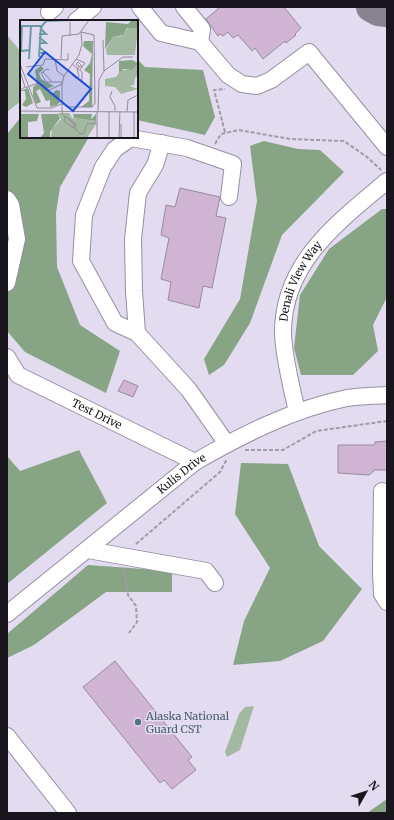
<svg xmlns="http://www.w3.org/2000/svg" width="394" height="820" font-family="Merriweather,serif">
<rect width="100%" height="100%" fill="#e3dbf0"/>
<path fill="#a2b8a1" d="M7,35L21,52V101L7,112Z
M254,706L240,750L227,757L225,752L239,714L245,707Z"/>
<path fill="#87a485" d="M137,59L145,67L203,70L215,117L205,135L137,120Z
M21,117V137H89L60,187L56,213L57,267L80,325L120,351L106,393L25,352L7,331V134Z
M264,141L298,149L320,150L344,172L282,235L250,323L224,365L209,375L204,359L240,299L257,201L250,146Z
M382,209H387V297L373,325L378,351L353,375H301L294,348L300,295L329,249Z
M79,450L107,503L7,584V456L20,471Z
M241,463L288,464L319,546L362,589L323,641L280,661L233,665L244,621L270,568L235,514Z
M88,565L172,571V592H106L34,645L7,658V634Z
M387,799V813H367Z"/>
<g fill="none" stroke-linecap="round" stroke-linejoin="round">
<path stroke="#888291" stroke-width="30" d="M371,7L378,11L387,12"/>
</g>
<path fill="#cfb4d4" stroke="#9a8b9c" d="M220,7H284L301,28L295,34L296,35L286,43L285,41L263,59L255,48L252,51L238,35L233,38L228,32L223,36L220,34L218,36L206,19Z
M180,188L220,197L216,216L226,218L212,288L203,286L199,308L168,300L171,282L161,279L169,238L161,235L166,205L175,207Z
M124,380L138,386L133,397L118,391Z
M387,441V470H375L369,475L338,473V445H374L375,442Z
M115,661L192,757L188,760L196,770L172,789L164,780L160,783L83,687Z"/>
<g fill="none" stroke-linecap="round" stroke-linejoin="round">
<defs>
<g id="minor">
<path d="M140,7L161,33L200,42L228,75L242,84L257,86L271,80L309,52L387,147"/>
<path d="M184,7L202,29L200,42"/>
<path d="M49,12L55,7"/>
<path d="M76,21L93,7"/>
<path d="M7,199L11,205L17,239L7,283"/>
<path d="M137,333L134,291L133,239L138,193L155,165L162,143"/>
<path id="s1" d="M7,357L18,375L195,462"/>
<path id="s2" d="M297,412C292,388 284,359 283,334C282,263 338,222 387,181"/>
<path d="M227,444L189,390L137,333L115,323L81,261L84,215L103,167L115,149L131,138L187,148L233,164L229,197"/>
<path d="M382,491L381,572H387"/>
<path d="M88,550L206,571L215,583"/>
<path d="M381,572L382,594L387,602"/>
<path id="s3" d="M7,614L195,462C242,435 293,409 347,398C360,396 374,396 387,395"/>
<path d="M7,736L68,813"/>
</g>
</defs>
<use href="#minor" stroke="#968fa2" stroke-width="18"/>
<path stroke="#a19bab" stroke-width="2" stroke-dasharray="4 2" stroke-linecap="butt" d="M225,132L214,90L225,89
M215,144L221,134L239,130L290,139L344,141L367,157L381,170
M245,450H283L316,431L387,421
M136,544L220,472L227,459
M124,569L128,595L136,606L137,622L129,633"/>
<use href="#minor" stroke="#fff" stroke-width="16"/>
</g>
<circle fill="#5c6f8a" stroke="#e3dbf0" stroke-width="1.5" cx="138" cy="722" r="4"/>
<g text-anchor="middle" stroke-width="3" stroke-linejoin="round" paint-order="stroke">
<g font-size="11" fill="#18151c" stroke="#e3dbf0">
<text dy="4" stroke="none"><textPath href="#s2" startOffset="136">Denali View Way</textPath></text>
<text dy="4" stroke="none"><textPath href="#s1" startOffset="109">Test Drive</textPath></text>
<text dy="4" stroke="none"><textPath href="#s3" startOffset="224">Kulis Drive</textPath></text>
</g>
<g font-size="11" fill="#4e5e75" stroke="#e3dbf0" text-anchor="start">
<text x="146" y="720">Alaska National<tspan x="146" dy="13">Guard CST</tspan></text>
</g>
</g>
<g transform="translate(20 20)">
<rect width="118" height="118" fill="#e3dbf0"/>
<path d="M108,8H118L115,35H87L86,29L93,17L102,16ZM118,42V55L115,58L114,65L110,66L118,69L101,74L95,67L85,66V59L96,57L101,50H109ZM38,93H49L52,98L76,101V104L67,118H31L32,109L41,99Z" fill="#a2b8a1"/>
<path d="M111,1H118V8H107L103,15L93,17L85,29L86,2L108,4ZM64,21H73L72,87H61L69,81L70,54L64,50L70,43L72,34L63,26ZM112,40L118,43L112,50L103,49L99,53V41ZM21,46L24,49L19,53L21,59L34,66L26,69L32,74L36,70L40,71V82L37,85L30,87V80L26,81L20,69L16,71L21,82L16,84L13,76V67L17,64L15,50ZM8,68L13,83L6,87L2,85L6,79L5,71H0ZM0,94H19L17,101L8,102V117L16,118H0ZM21,94H38L40,98L30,112V118H20L24,113ZM53,94H72L71,99L76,94V101L54,98Z" fill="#87a485"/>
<path fill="none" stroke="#6b9ba7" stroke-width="2" d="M26,1L50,0M1,6H22L27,0M2,6L1,31L9,30M19,14H26L21,9L22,6M19,17L26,23H19M19,27L26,33H19M19,37L21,6M9,39L11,6"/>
<path fill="none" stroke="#928c9b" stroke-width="1" d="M50,2V16M35,39L37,51L44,56M41,39L42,16L59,14L69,0M56,39L65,43L60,50M0,44L17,88H32L41,84H43L47,87H72L75,83L74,15L61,12L62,24L59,35L44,56L42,64V91L43,95M52,44L62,52V63M62,46L60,47L56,44L58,42L62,46M6,47L23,45L25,39L48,40V33M29,50L27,49L21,53L26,62H43M0,51L5,67L0,70M84,51L103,37H113M23,52L32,62M52,55L57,59L59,56L57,49L59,46M5,68L18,63L29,70L42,64M92,71L90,77L95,86V91M0,91L118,92M77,91V118M78,91L79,60L84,51L83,20M107,92L108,80L118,75M43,95L55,103L56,110L60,114L64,113L67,104L77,103M45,96L44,101L53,108L54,105L47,97M101,104V118M89,118V91M99,118L100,91M114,118V92"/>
<path fill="#1d4ed8" fill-opacity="0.15" stroke="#1d4ed8" stroke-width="2" d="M25,32L71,69L53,91L8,54Z"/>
<rect width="118" height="118" fill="none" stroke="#18151c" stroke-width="2"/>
</g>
<rect width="394" height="820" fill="none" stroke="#18151c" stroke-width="16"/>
<g transform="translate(366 792) rotate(51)" stroke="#e3dbf0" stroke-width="3" paint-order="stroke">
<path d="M0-3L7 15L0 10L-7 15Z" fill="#18151c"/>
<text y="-6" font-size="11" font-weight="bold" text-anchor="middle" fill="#18151c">N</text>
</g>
</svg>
